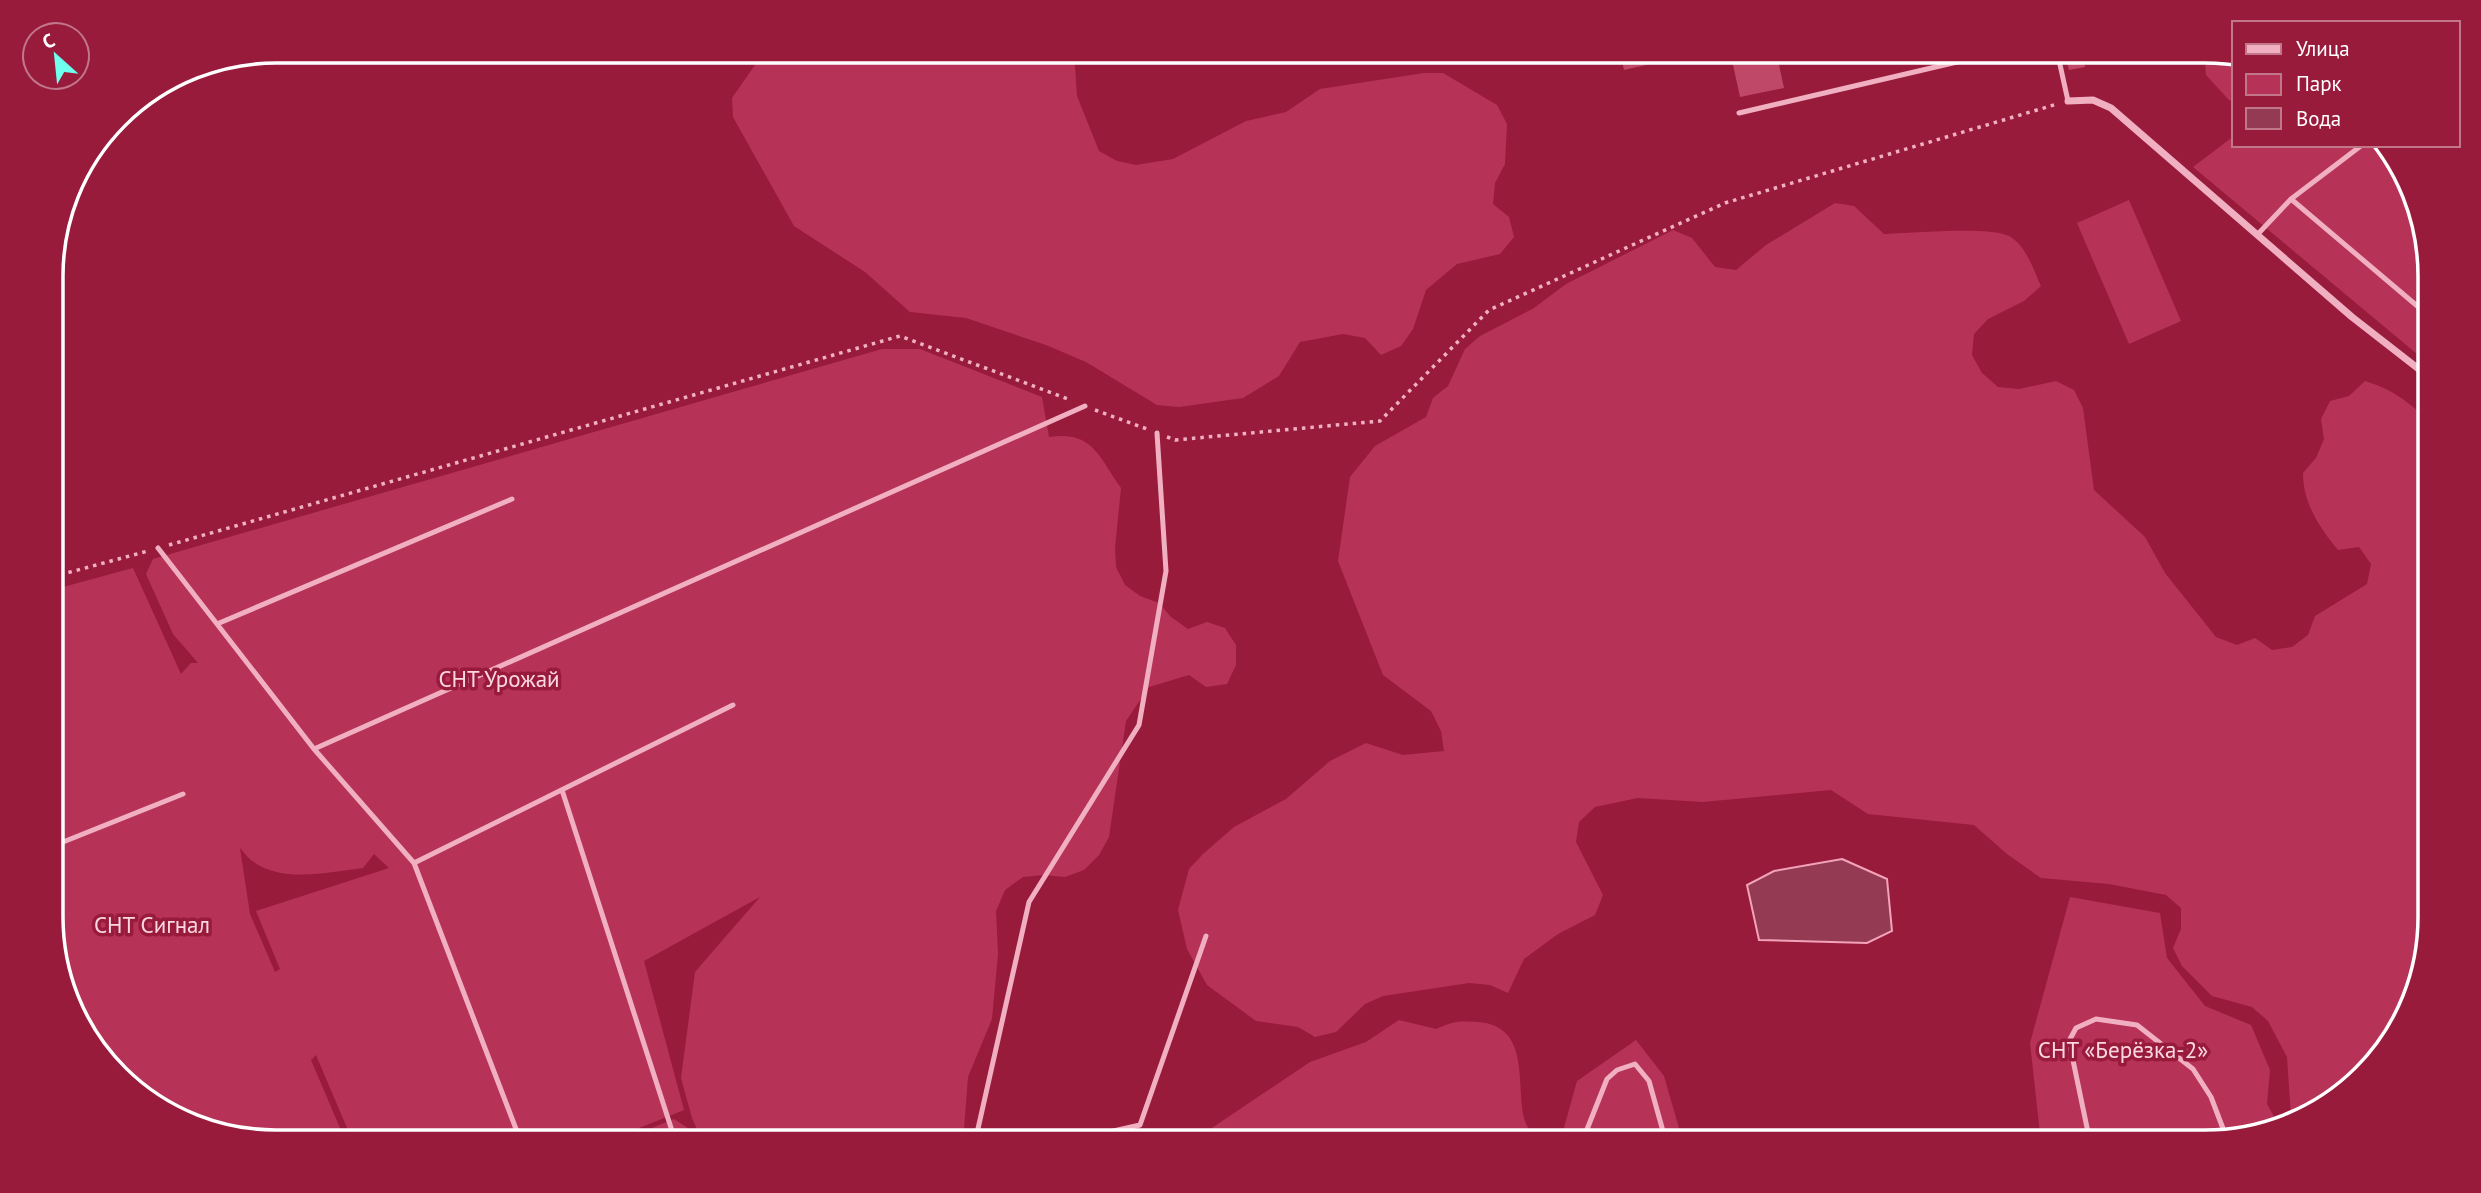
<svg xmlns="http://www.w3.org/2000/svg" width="2481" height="1193" font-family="'PT Sans',sans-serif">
<rect width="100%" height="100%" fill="#981b3c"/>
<path fill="#b73257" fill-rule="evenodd" d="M784,51H1074L1077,96L1099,151L1117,161L1136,165L1173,159L1246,121L1286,112L1320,89L1424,73H1443L1497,105L1507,124L1505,164L1495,183L1493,204L1509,217L1514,237L1500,254L1457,264L1426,290L1413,329L1401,346L1381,355L1365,338L1343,334L1300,342L1279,376L1243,398L1179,407L1157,405L1086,362L1046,345L966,318L910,312L865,272L794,226L733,117L732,98L755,65Z
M2204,51L2234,57V103L2228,99L2206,75Z
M2234,136V145H2386L2428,247L2429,364L2193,167Z
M2129,200L2181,321L2129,344L2077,223Z
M1835,203L1854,206L1884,234C1910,233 1989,226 2009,236C2026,245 2033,269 2041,286L2024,301L1988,319L1974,334L1972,355L1982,373L1998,387L2019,389L2056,381L2074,390L2083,408L2094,490L2145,537L2165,573L2216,637L2237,645L2255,638L2272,650L2292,647L2308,635L2315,616L2367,584L2371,564L2359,547L2338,550C2319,527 2303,503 2303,473L2316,458L2324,439L2321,419L2330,401L2349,396L2365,381C2394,390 2407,401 2429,421L2430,917L2413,1003L2383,1054L2330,1104L2291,1117L2287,1057L2268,1021L2252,1007L2212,996L2182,966L2173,948L2181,929V908L2166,895L2109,884L2041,878L2007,854L1974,825L1868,814L1831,790L1703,802L1638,798L1595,807L1579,822L1576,842L1603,895L1595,915L1558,934L1524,959L1508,993L1490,985L1469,983L1383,996L1365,1004L1336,1032L1315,1037L1298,1027L1256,1021L1207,985L1187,949L1178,910L1189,869L1203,854L1234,827L1286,799L1330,761L1366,743L1403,755L1444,751L1441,731L1431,711L1383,675L1338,561L1350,477L1375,446L1426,417L1433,398L1448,386L1465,349L1480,336L1534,308L1566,284L1673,230L1692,238L1715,267L1736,270L1766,245Z
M882,349H920L1042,397L1049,437C1093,431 1098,456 1121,488L1115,548L1116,567L1125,585L1140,596L1159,603L1171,617L1188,629L1207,622L1225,628L1236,645V665L1227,684L1206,687L1189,675L1149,687L1126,721L1109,837L1099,855L1084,870L1065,877L1044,875L1023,877L1005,890L996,911L998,954L992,1019L968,1077L963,1142H617L674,1119L700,1136L692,1118L681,1078L695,972L760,897L644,961L684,1110L604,1142H353L316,1055L311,1060L346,1142H276L190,1125L97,1054L53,946L52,590L133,568L181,674L191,663H198L173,634L146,574L153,559ZM240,848C244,852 247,857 251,860C281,884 329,872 363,868L374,854L389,868L256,911L280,969L275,972L250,914Z
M2070,897L2160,913L2167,958L2205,1006L2251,1025L2270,1070L2267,1104L2277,1122L2219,1142H2041L2030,1043Z
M1399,1020L1436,1029C1454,1021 1459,1021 1478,1022C1530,1026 1516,1081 1524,1118C1526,1126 1532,1134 1536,1142H1191L1310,1062L1366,1042Z
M1636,1040L1664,1076L1683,1142H1560L1577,1081Z"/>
<path fill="#943b53" stroke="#f2a3ba" stroke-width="2" d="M1842,859L1887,879L1892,931L1867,943L1759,940L1747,885L1774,871Z"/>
<path fill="#bf4868" d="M1620,51H1680L1681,57L1624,70Z
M1730,51H1776L1784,88L1740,97Z
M2064,51H2082L2085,67L2069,70Z"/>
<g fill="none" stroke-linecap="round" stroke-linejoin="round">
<path stroke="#f0b0c2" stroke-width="3.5" stroke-dasharray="3.5 5" stroke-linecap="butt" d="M1095,410L1147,429
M1167,437L1175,440L1380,421L1489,310L1725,203L2057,104
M169,545L900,336L1068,399
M52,577L148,551"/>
<path stroke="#f0b0c2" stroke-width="5" d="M2057,51L2068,101
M1739,113L2004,51
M2291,199L2429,316
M2257,235L2291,199L2362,145
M158,548L314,749L414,863L521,1142
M217,624L512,499
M314,749L1085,406
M562,790L675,1140L679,1142
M53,846L183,794
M414,863L733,705
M975,1142L1029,902L1139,725L1166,571L1157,433
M1065,1142L1140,1125L1206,936
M1582,1142L1607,1079L1617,1070L1635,1064L1649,1081L1666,1142
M2090,1142L2069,1041L2076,1028L2096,1019L2137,1025L2193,1069L2211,1097L2227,1139"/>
<path stroke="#f0b0c2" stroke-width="7" d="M2068,101L2093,100L2111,108L2352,317L2429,377"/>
</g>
<g text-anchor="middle" stroke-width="7" stroke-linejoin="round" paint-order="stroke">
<g font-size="23" fill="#fbd7e1" stroke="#981b3c">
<text x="499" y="687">СНТ Урожай</text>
<text x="152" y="933">СНТ Сигнал</text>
<text x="2123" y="1058">СНТ «Берёзка-2»</text>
</g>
</g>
<path d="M0 0H2481V1193H0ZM276 63H2205A213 213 0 0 1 2418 276V917A213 213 0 0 1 2205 1130H276A213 213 0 0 1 63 917V276A213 213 0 0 1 276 63Z" fill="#981b3c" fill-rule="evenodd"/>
<path fill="none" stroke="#fff" stroke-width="3.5" d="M276 63H2205A213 213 0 0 1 2418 276V917A213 213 0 0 1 2205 1130H276A213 213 0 0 1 63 917V276A213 213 0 0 1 276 63Z"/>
<rect x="2232" y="21" width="228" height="126" fill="#981b3c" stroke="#c1768a" stroke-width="2"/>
<rect x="2246" y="44" width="35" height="10" fill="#f0b0c2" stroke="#c1768a" stroke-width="2"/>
<text x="2296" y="56" font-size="21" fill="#ffffff">Улица</text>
<rect x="2246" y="74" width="35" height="21" fill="#b73257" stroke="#c1768a" stroke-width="2"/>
<text x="2296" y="91" font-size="21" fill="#ffffff">Парк</text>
<rect x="2246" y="108" width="35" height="21" fill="#943b53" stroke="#c1768a" stroke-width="2"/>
<text x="2296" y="126" font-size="21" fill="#ffffff">Вода</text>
<g transform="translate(56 56) rotate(333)"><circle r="33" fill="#981b3c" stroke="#c1768a" stroke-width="2"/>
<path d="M0-5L12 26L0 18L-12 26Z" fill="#6fffee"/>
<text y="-10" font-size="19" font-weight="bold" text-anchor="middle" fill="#ffffff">С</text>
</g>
</svg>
